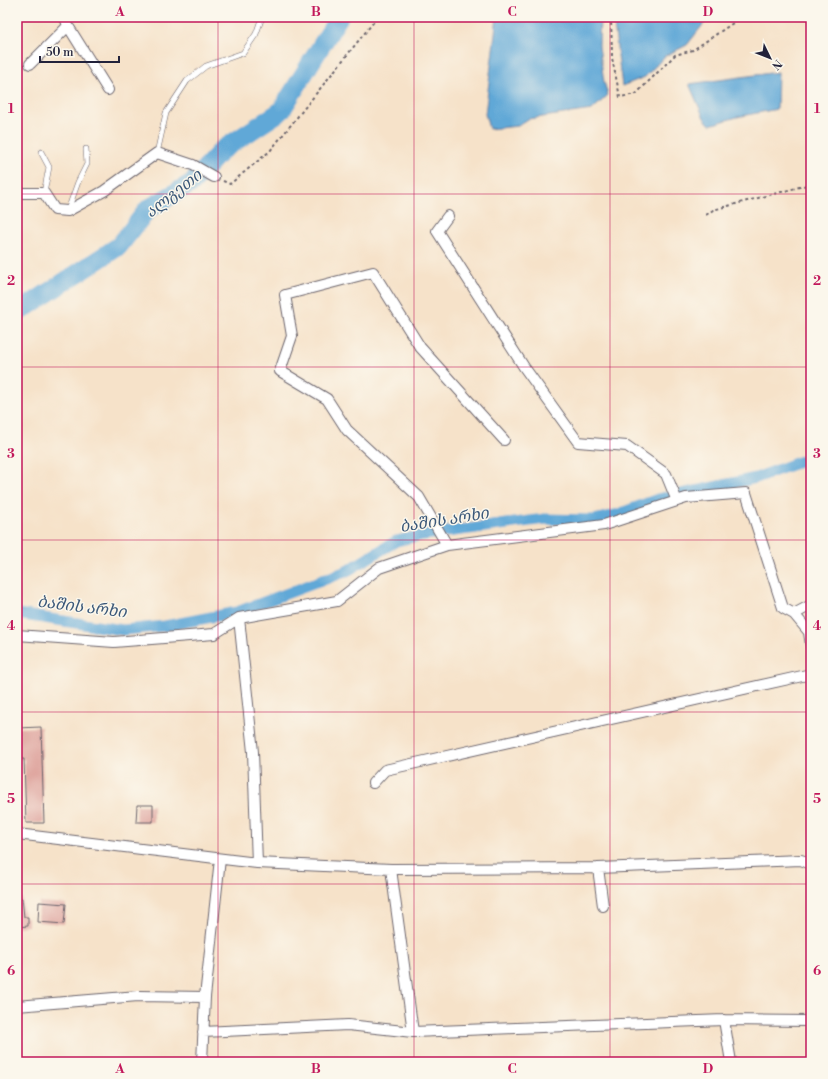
<svg xmlns="http://www.w3.org/2000/svg" width="828" height="1079" font-family="'Libre Bodoni','Noto Serif Georgian',serif">
<rect width="100%" height="100%" fill="#fbf7ec"/>
<filter id="ink" filterUnits="userSpaceOnUse"><feTurbulence type="fractalNoise" baseFrequency=".025" numOctaves="2"/><feDisplacementMap in="SourceGraphic" scale="8" xChannelSelector="R" yChannelSelector="G"/><feConvolveMatrix kernelMatrix="1 2 1 2 8 2 1 2 1" color-interpolation-filters="sRGB"/></filter>
<filter id="wash" filterUnits="userSpaceOnUse"><feTurbulence type="fractalNoise" baseFrequency=".012" numOctaves="4" result="noise"/><feDisplacementMap in="SourceGraphic" scale="16" xChannelSelector="R" yChannelSelector="G"/><feGaussianBlur stdDeviation="0.9" result="paint"/><feColorMatrix in="noise" values="0 0 0 0 0 0 0 0 0 0 0 0 0 0 0 0 0 1.4 0 .05"/><feComposite in="paint" operator="in"/></filter>
<g filter="url(#wash)">
<rect width="100%" height="100%" fill="#f6e2c9"/>
<path fill="#61a8d7" stroke="#426589" d="M497,17H600L599,46L604,82L608,95L592,110L528,119L518,126L489,129L485,114Z
M613,17H709L687,45L665,56L645,77L622,86Z
M778,72L777,109L737,117L710,125L704,118L689,84Z"/>
<g fill="none" stroke-linecap="round" stroke-linejoin="round">
<path stroke="#61a8d7" stroke-width="11" d="M17,614L123,630L165,626L237,612L347,571L396,541L423,535L545,519L594,520L619,514L658,499L756,478L807,459L811,457"/>
<path stroke="#61a8d7" stroke-width="19" d="M17,313L119,246L148,209L192,183L222,150L281,111L339,17"/>
</g>
<g id="blocks">
<path fill="#dc9c96" d="M41,727L44,823H26L24,759H17V728Z
M137,805H153V822H136Z
M17,898H22L24,917H28V926L17,927Z
M39,902L66,904L64,924L38,922Z"/>
</g>
</g>
<g filter="url(#ink)">
<use href="#blocks" fill-opacity="0" stroke="#6c656d" stroke-width="1"/>
<g fill="none" stroke-linecap="round" stroke-linejoin="round">
<defs>
<path id="lane" d="M41,152L49,167L44,193
M157,153L166,113L187,81L206,66L243,53L256,34L262,17
M68,210L78,182L87,164L86,149"/>
<path id="street" d="M65,17L68,26L108,90
M30,64L68,26
M17,193H44L55,210L68,211L104,191L157,153L193,165L214,177
M448,216L437,231L524,367L578,442L627,446L666,474L677,501
M447,545L419,497L347,430L327,399L280,371L292,336L285,295L373,272L420,347L504,440
M794,614L811,605
M239,618L253,752L257,863
M17,635L114,642L214,634L239,618L337,601L379,568L447,545L604,525L686,498L746,493L783,608L794,614L809,632L811,646
M373,783L385,770L811,674
M17,834L257,863L391,869L598,868L801,860L811,864
M598,868L603,906
M391,869L413,1032L724,1020L811,1021
M17,1006L138,996L205,997
M724,1020L731,1062
M203,1032L348,1025L413,1032
M202,1062L205,997L220,859"/>
</defs>
<use href="#lane" stroke="#6c656d" stroke-width="6"/>
<use href="#street" stroke="#6c656d" stroke-width="12"/>
<path stroke="#6c656d" stroke-width="2" stroke-dasharray="3 3" stroke-linecap="butt" d="M440,17H441
M611,17L612,58L620,97L636,94L675,55L693,50L733,23
M223,181L230,184L270,151L376,19L388,17
M706,215L713,210L811,184"/>
<use href="#lane" stroke="#fff" stroke-width="5"/>
<use href="#street" stroke="#fff" stroke-width="10"/>
</g>
</g>
<path fill="none" stroke="#c2185b" stroke-width="1" stroke-opacity="0.55" d="M218,17V1062M414,17V1062M610,17V1062M17,194H811M17,367H811M17,540H811M17,712H811M17,884H811"/>
<g text-anchor="middle" stroke-width="3" stroke-linejoin="round" paint-order="stroke">
<g font-size="16" font-style="italic" fill="#3b5879" stroke="#fbf7ec">
<text transform="translate(173 193) rotate(-38)" y="6">ალგეთი</text>
<text transform="translate(444 519) rotate(-9)" y="6">ბაშის არხი</text>
<text transform="translate(82 606) rotate(7)" y="6">ბაშის არხი</text>
</g>
</g>
<rect width="828" height="1079" fill="none" stroke="#fbf7ec" stroke-width="44"/>
<g transform="translate(770 58) rotate(133)" stroke="#fbf7ec" stroke-width="3" paint-order="stroke">
<path d="M0-3L7 15L0 10L-7 15Z" fill="#22223b"/>
<text y="-6" font-size="11" font-weight="bold" text-anchor="middle" fill="#22223b">N</text>
</g>
<path d="M40 56v6h79v-6" fill="none" stroke="#22223b" stroke-width="2"/>
<text x="46" y="56" font-size="12" fill="#22223b" stroke="#fbf7ec" stroke-width="3" paint-order="stroke">50 m</text>
<rect x="22" y="22" width="784" height="1035" fill="none" stroke="#c2185b" stroke-width="1.5"/>
<g font-size="13" text-anchor="middle" font-weight="bold" fill="#c2185b">
<text x="120" y="16">A</text>
<text x="316" y="16">B</text>
<text x="512" y="16">C</text>
<text x="708" y="16">D</text>
<text x="11" y="113">1</text>
<text x="817" y="113">1</text>
<text x="11" y="285">2</text>
<text x="817" y="285">2</text>
<text x="11" y="458">3</text>
<text x="817" y="458">3</text>
<text x="11" y="630">4</text>
<text x="817" y="630">4</text>
<text x="11" y="803">5</text>
<text x="817" y="803">5</text>
<text x="11" y="975">6</text>
<text x="817" y="975">6</text>
<text x="120" y="1073">A</text>
<text x="316" y="1073">B</text>
<text x="512" y="1073">C</text>
<text x="708" y="1073">D</text>
</g>
</svg>
